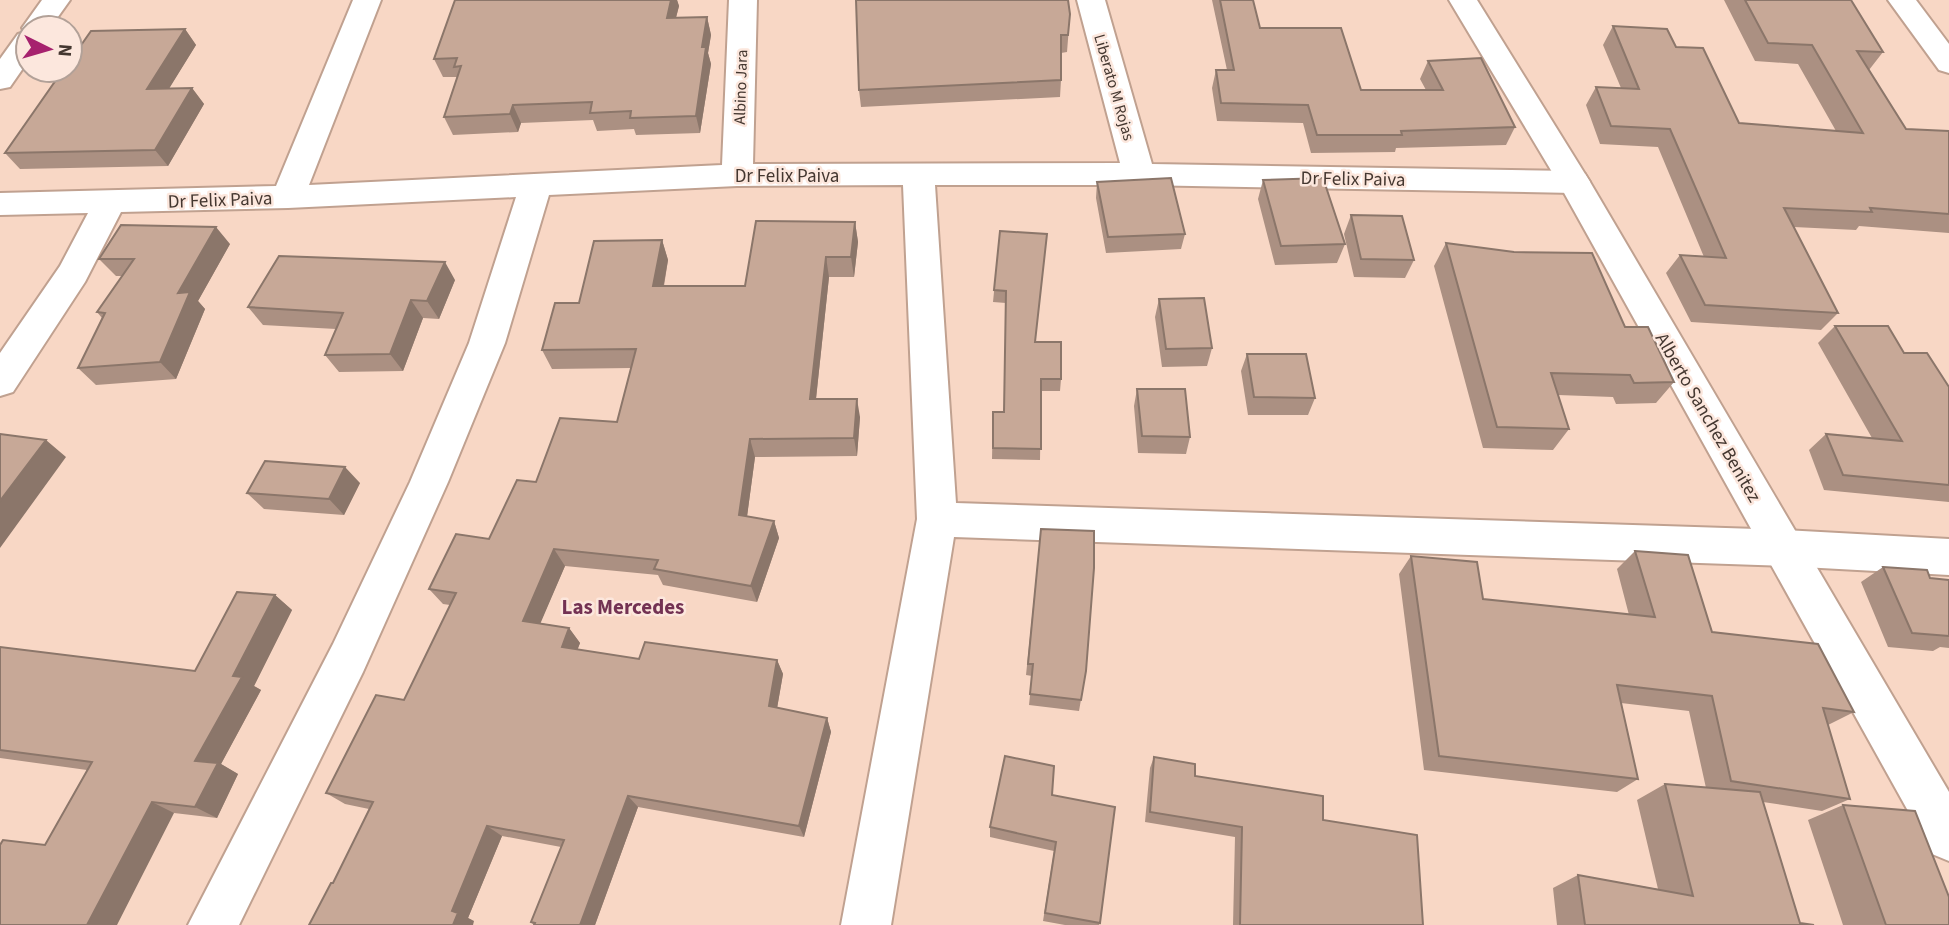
<svg xmlns="http://www.w3.org/2000/svg" width="1949" height="925" font-family="'Source Sans 3',sans-serif">
<rect width="100%" height="100%" fill="#f8d7c5"/>
<g fill="none" stroke-linecap="round" stroke-linejoin="round">
<defs>
<path id="street" d="M42,0H70L50,28H28V61L10,87L0,89V59L18,34L25,32L22,28Z
M353,0H381L309,185L722,165L729,0H757L753,164L1120,163L1077,0H1105L1152,164L1574,171L1585,174L1590,182L1585,190L1574,193L1139,185H935L956,503L1784,530L1949,539V575L1784,566L954,537L891,925H841L917,519L903,185L737,186L549,195L505,343L448,482L363,672L239,925H188L333,644L410,482L469,343L516,197L288,208L121,212L85,282L13,392L0,396V353L60,266L88,213L0,215V193L276,186Z
M1888,0H1916L1949,44V73L1939,70Z"/>
<path id="secondary" d="M1449,0H1477L1590,182L1949,792V861L1932,854L1558,182Z"/>
</defs>
<use href="#street" stroke="#c0a190" stroke-width="4"/>
<use href="#secondary" stroke="#c0a190" stroke-width="4"/>
<use href="#street" fill="#fff" fill-rule="evenodd"/>
<use href="#secondary" fill="#fff" fill-rule="evenodd"/>
</g>
<path fill="#ab9082" d="M455,0H677L679,6L676,18L707,17L711,35L708,53L711,64L700,133L636,135L634,129L597,131L593,120L521,123L518,132L453,135L444,117L457,77H443L434,59Z
M1212,0H1253L1260,28L1361,90H1426L1420,79L1428,61L1515,127L1506,145L1396,148L1395,152L1311,153L1303,123L1217,121L1212,88L1216,70H1227Z
M1724,0H1851L1883,52L1869,70L1906,129L1949,131V233L1859,226L1856,230L1794,227L1838,313L1821,330L1691,322L1666,273L1680,255L1704,257L1658,147L1600,144L1586,105L1596,87L1621,88L1603,45L1613,26L1676,47L1739,123L1836,131L1798,64L1755,61Z
M1070,14L1067,52L1061,53V80L1060,97L861,107L859,90Z
M185,29L196,45L169,88H192L204,104L168,166L20,169L5,153Z
M1263,180L1345,244L1337,263L1275,265L1258,199Z
M1097,182L1185,234L1181,249L1106,253L1096,198Z
M1351,215L1414,260L1405,278L1354,277L1344,234Z
M855,222L858,242L854,277H829L816,399L860,417L857,456L755,457L747,516L774,521L779,538L757,602L663,585L658,575L565,566L540,623L569,628L580,643L577,650L639,659L777,660L783,674L777,708L827,718L831,732L804,837L638,807L595,925H534L531,922L561,847L502,836L468,918L474,921L333,883L369,809L345,804L326,793L404,700L450,605L443,604L429,589L489,539L536,482L617,422L631,368L552,369L542,350L579,303L662,240L668,260L664,286H745Z
M1000,231L1036,342L1061,379L1060,391H1041L1040,460L992,459L993,412H1004L1006,303L993,302Z
M1446,243L1625,327L1674,382L1656,403L1616,404L1613,397L1558,395L1569,429L1553,450L1483,448L1434,266Z
M230,244L198,301L205,309L176,379L96,385L78,368L102,318L97,312L122,276H116L99,259Z
M455,280L439,319L423,318L403,371L339,372L325,355L336,329L263,325L248,307Z
M1159,299L1212,348L1207,366L1162,367L1155,317Z
M1835,326L1904,353L1949,387V502L1824,490L1809,450L1826,434L1872,438L1818,343Z
M1247,354L1315,398L1308,415H1248L1241,371Z
M1137,389L1190,437L1186,454L1138,453L1134,406Z
M360,483L344,515L264,509L247,493Z
M1041,529L1086,671L1079,711L1029,705L1032,676L1026,675Z
M1635,551L1712,632L1854,712L1828,725L1850,799L1822,811L1763,802L1800,923L1814,925H1557L1553,888L1578,875L1658,889L1637,800L1665,784L1706,788L1689,711L1621,703L1638,779L1617,792L1424,770L1399,574L1411,556L1483,599L1629,615L1617,569Z
M1883,567L1930,578L1949,580V648L1940,647L1933,651L1888,647L1861,582Z
M275,595L292,610L254,686L261,690L221,764L238,774L217,818L174,813L45,845L87,770L0,758V647L195,671Z
M1154,757L1195,776L1323,820L1423,925H1233L1235,837L1145,822L1150,768Z
M1052,795L1100,923L1099,925H1065L1043,921L1054,851L990,837V827Z
M1843,805L1949,925H1843L1808,820Z"/>
<path fill="#8b766a" d="M671,0H677L679,6L671,36L667,18Z
M707,17L711,35L708,53L711,64L700,133L696,116L702,47Z
M185,29L196,45L159,105L147,89Z
M192,88L204,104L168,166L155,150Z
M513,105L521,123L518,132L510,114Z
M855,222L858,242L854,277L851,257Z
M216,227L230,244L198,301L205,309L176,379L160,362L178,293Z
M662,240L668,260L660,306L653,286Z
M826,257L829,277L814,417L810,399Z
M445,262L455,280L439,319L427,301Z
M411,300L423,318L403,371L390,354Z
M857,399L860,417L857,456L854,438Z
M750,439L755,457L745,532L739,515Z
M46,440L66,457L0,548V501Z
M345,467L360,483L344,515L329,499Z
M774,521L779,538L757,602L751,586Z
M554,549L565,566L535,636L523,621Z
M275,595L292,610L254,686L261,690L221,764L238,774L217,818L195,807V761L233,676Z
M569,628L580,643L573,662L562,647Z
M777,660L783,674L775,720L769,706Z
M827,718L831,732L804,837L799,826Z
M628,796L638,807L595,925H580Z
M152,802L174,813L117,925H87Z
M487,826L502,836L468,918L474,921L473,925H453L452,911Z"/>
<path fill="#c7a897" stroke="#8b766a" stroke-width="2" d="M455,0H671L667,18L707,17L702,47H706L696,116L630,118L631,111L590,113L592,102L513,105L510,114L444,117L461,66L454,67L457,58L434,59Z
M856,0H1068L1070,14L1068,35H1061V80L859,90Z
M1220,0H1253L1260,28H1341L1361,90H1443L1428,61L1481,58L1515,127L1401,131L1402,135H1317L1308,105L1221,103L1216,70H1234Z
M1745,0H1851L1883,52L1857,51L1906,129L1949,131V214L1870,208L1872,212L1784,208L1838,313L1705,305L1680,255L1726,258L1670,129L1611,126L1596,87L1639,89L1613,26L1667,29L1676,47L1703,48L1739,123L1863,133L1812,45L1768,43Z
M185,29L147,89L192,88L155,150L5,153L63,70H70V61L91,31Z
M1171,178L1185,234L1108,237L1097,182Z
M1323,178L1345,244L1281,246L1263,180Z
M1351,215L1402,216L1414,260L1361,259Z
M756,221L855,222L851,257H826L810,399H857L854,438L750,439L739,515L774,521L751,586L654,569L658,560L554,549L523,621L569,628L562,647L639,659L645,642L777,660L769,706L827,718L799,826L628,796L580,925H534L535,923L531,922L564,840L487,826L452,911L458,913L453,925H309L331,883H333L373,802L326,793L376,695L404,700L456,593L429,589L456,534L489,539L517,480L536,482L560,418L617,422L636,349L542,350L555,303H579L594,241L662,240L653,286H745Z
M121,225L216,227L178,293L190,292L160,362L78,368L105,313L97,312L134,259H99Z
M1000,231L1047,234L1035,342H1061V379H1041V449L993,448V412H1004L1006,291L994,290Z
M1446,243L1514,252L1592,253L1625,327H1648L1674,382L1634,383L1630,375L1551,373L1569,429L1497,427Z
M279,256L445,262L427,301L411,300L390,354L325,355L343,313L248,307Z
M1204,298L1212,348L1166,349L1159,299Z
M1835,326H1888L1904,353H1927L1949,387V485L1843,475L1826,434L1902,441Z
M1247,354H1306L1315,398L1254,397Z
M1137,389H1185L1190,437L1142,436Z
M0,434L46,440L0,501Z
M265,461L345,467L329,499L247,493Z
M1041,529L1094,531V568L1086,671L1081,700L1030,694L1033,664H1028Z
M1635,551L1688,555L1712,632L1818,644L1854,712L1823,708L1850,799L1731,781L1712,696L1617,685L1638,779L1439,756L1411,556L1477,562L1483,599L1655,617Z
M1883,567L1927,570L1930,578L1949,580V636L1912,633Z
M237,592L275,595L233,676L242,677L195,761L218,763L195,807L152,802L87,925H0V845L3,840L45,845L92,762L0,750V647L195,671Z
M1005,756L1054,766L1052,795L1115,807L1100,923L1045,913L1056,842L990,827Z
M1154,757L1195,764V776L1323,796V820L1417,835L1423,925H1240L1242,827L1150,812Z
M1665,784L1760,792L1800,923L1814,925H1585L1578,875L1693,896Z
M1843,805L1915,811L1949,897V925H1886Z"/>
<g text-anchor="middle" stroke-width="5" stroke-linejoin="round" paint-order="stroke">
<g font-size="16" fill="#443730" stroke="#fce7dd">
<text transform="translate(740 87) rotate(-88)" y="6">Albino Jara</text>
<text transform="translate(1115 87) rotate(74)" y="6">Liberato M Rojas</text>
</g>
<g font-size="19" fill="#443730" stroke="#fce7dd">
<text x="787" y="182">Dr Felix Paiva</text>
<text transform="translate(1353 178) rotate(1)" y="7">Dr Felix Paiva</text>
<text transform="translate(220 199) rotate(-2)" y="7">Dr Felix Paiva</text>
<text transform="translate(1709 417) rotate(60)" y="7">Alberto Sanchez Benitez</text>
</g>
<g font-size="21" font-weight="bold" fill="#733253" stroke="#fce7dd">
<text x="623" y="614">Las Mercedes</text>
</g>
</g>
<g transform="translate(49 49) rotate(95)"><circle r="33" fill="#fce7dd" stroke="#b2a198" stroke-width="2"/>
<path d="M0-5L12 26L0 18L-12 26Z" fill="#a6226e"/>
<text y="-10" font-size="19" font-weight="bold" text-anchor="middle" fill="#443730">N</text>
</g>
</svg>
